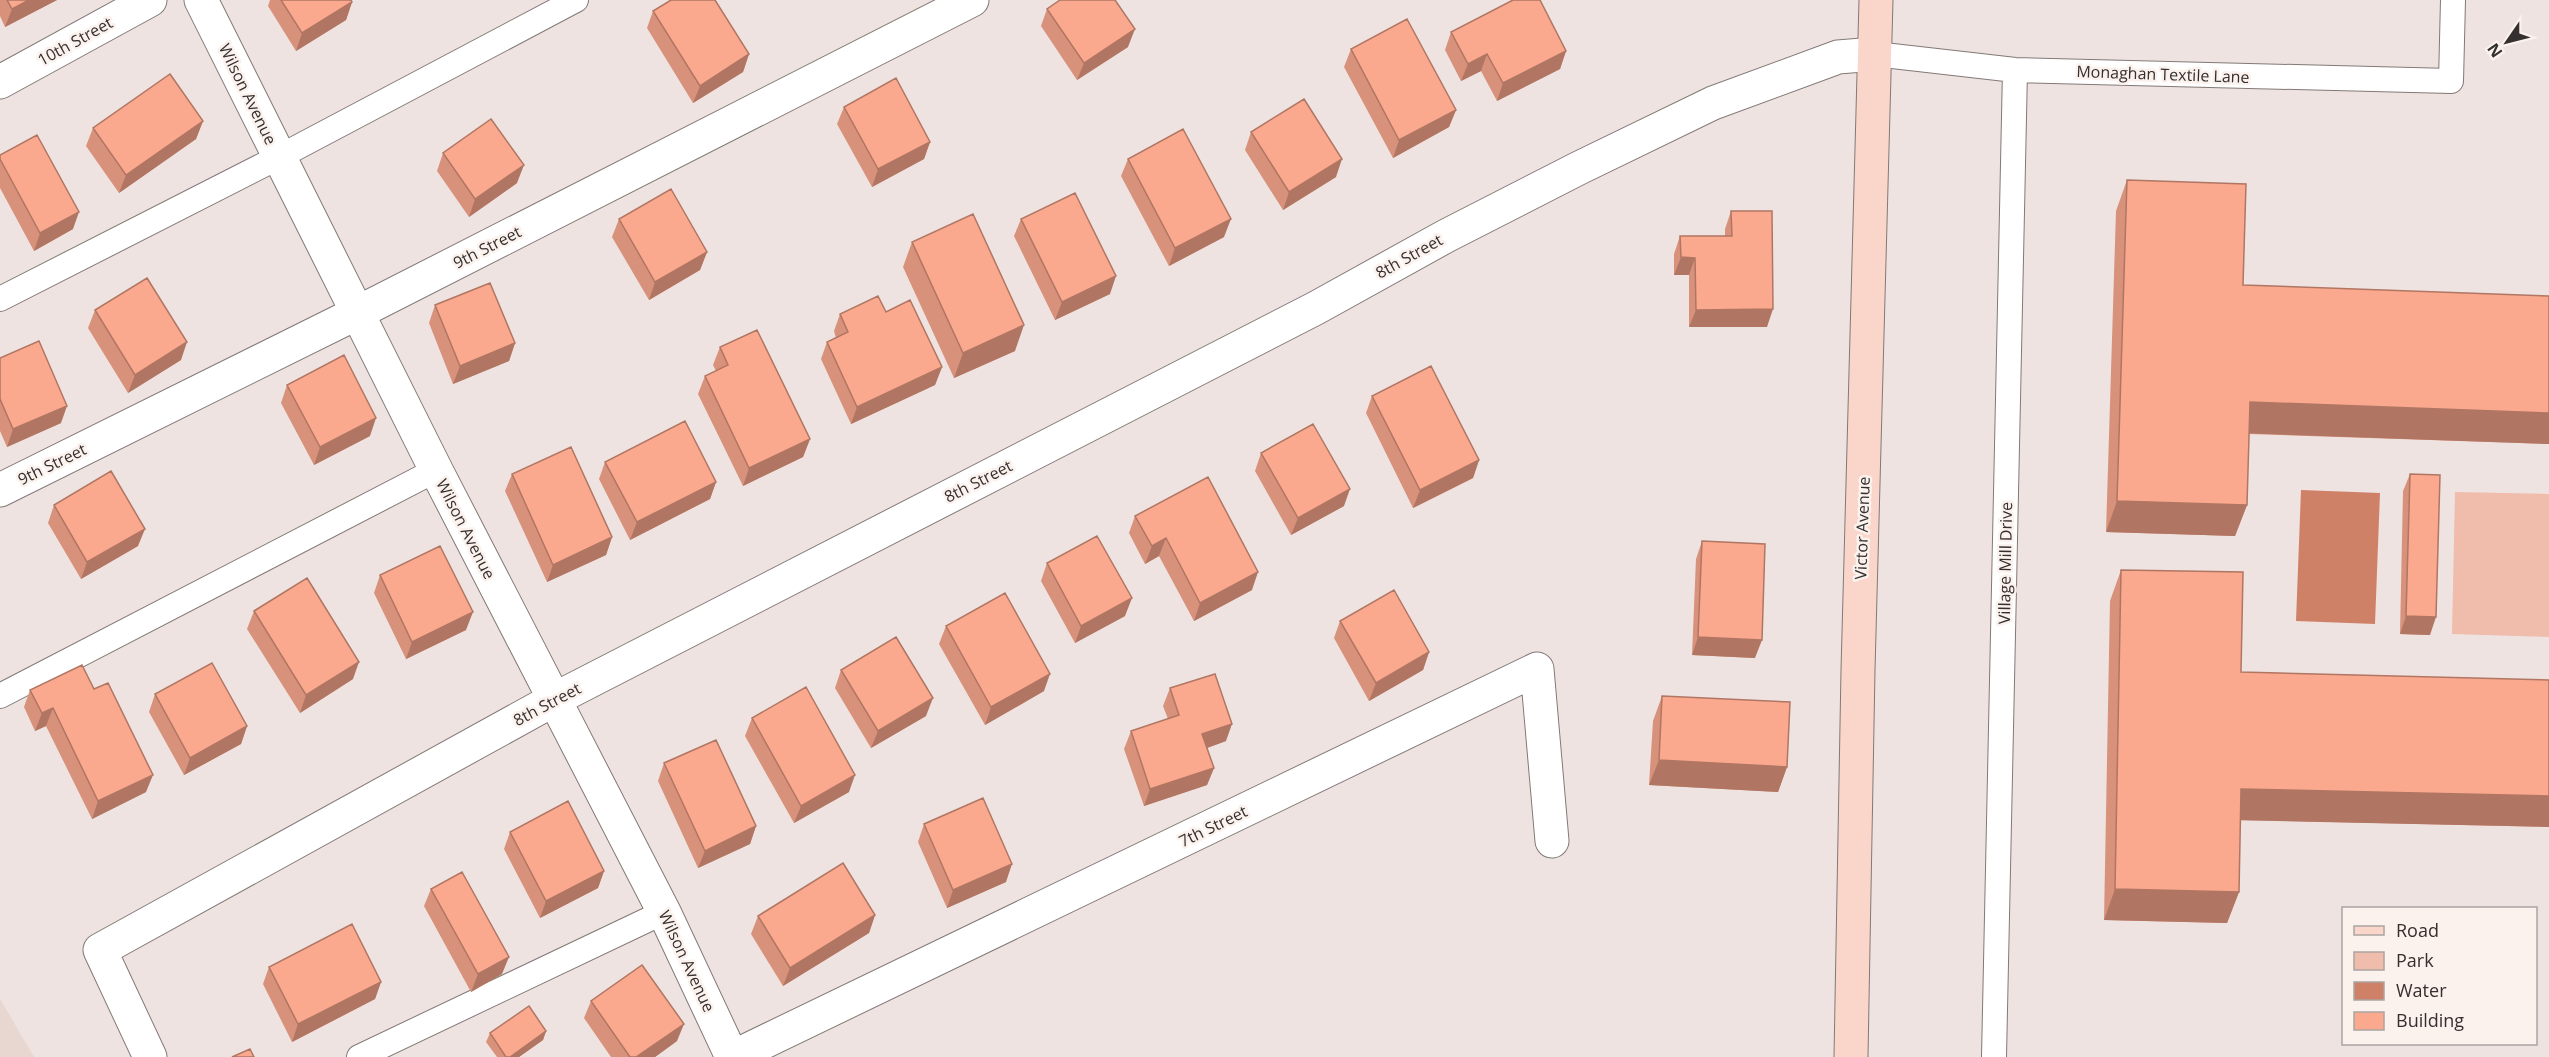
<svg xmlns="http://www.w3.org/2000/svg" width="2549" height="1057" font-family="'Open Sans',sans-serif">
<rect width="100%" height="100%" fill="#eee3e0"/>
<path fill="#e8d6d0" d="M0,999L34,1057H0Z"/>
<path fill="#f0bcab" d="M2455,492L2549,494V637L2452,634Z"/>
<path fill="#cf8167" d="M2301,490L2380,493L2375,624L2296,621Z"/>
<g fill="none" stroke-linecap="round" stroke-linejoin="round">
<defs>
<path id="lane" d="M1875,54L2015,70L2451,81L2453,0
M0,299L279,157L576,0
M0,696L436,470
M359,1057L664,912
M1994,1057L2015,70"/>
<path id="street" d="M201,0L436,470L664,912L732,1057
M0,82L150,0
M0,490L357,313L972,0
M150,1057L100,950L555,699L1316,308L1446,236L1579,168L1713,103L1838,57L1875,54
M733,1057L1537,669L1552,841"/>
<path id="secondary" d="M1851,1057L1858,670L1876,0"/>
</defs>
<use href="#lane" stroke="#827976" stroke-width="26"/>
<use href="#street" stroke="#827976" stroke-width="35"/>
<use href="#secondary" stroke="#827976" stroke-width="35"/>
<use href="#lane" stroke="#fff" stroke-width="24"/>
<use href="#street" stroke="#fff" stroke-width="33"/>
<use href="#secondary" stroke="#fad5c9" stroke-width="33"/>
</g>
<path fill="#d8917a" d="M0,0H57L5,27L0,16Z
M270,0H351L352,2L346,20L296,51L268,6Z
M1047,9L1128,47L1077,80L1041,26Z
M653,11L749,54L743,72L693,103L647,28Z
M1451,32L1566,51L1560,69L1497,101L1481,71L1461,81L1445,50Z
M1351,49L1456,110L1449,127L1393,158L1344,67Z
M844,107L930,142L924,159L872,187L837,124Z
M203,121L196,139L119,193L86,146L93,128Z
M1251,132L1336,177L1283,210L1245,150Z
M443,153L517,183L469,217L437,171Z
M0,155L73,229L34,251L0,188Z
M1128,159L1224,237L1169,266L1121,176Z
M2127,180L2243,285L2549,444L2249,434L2247,505L2235,536L2106,532L2116,211Z
M1731,211L1767,327H1689V275H1674V254L1680,236H1725V229Z
M619,219L707,252L700,270L649,300L612,237Z
M1021,219L1110,294L1055,320L1014,236Z
M912,242L1015,351L954,378L903,267Z
M435,305L515,343L509,361L453,384L429,323Z
M95,310L181,360L128,393L88,328Z
M886,312L942,367L935,385L851,424L821,359L827,342L836,338L834,331L840,314Z
M720,347L810,439L803,457L743,486L698,394L705,376L716,371L713,365Z
M0,358L61,423L7,447L0,431Z
M287,385L370,436L314,465L281,403Z
M1372,396L1479,460L1473,478L1413,508L1366,413Z
M1261,453L1344,506L1291,535L1255,471Z
M605,462L716,482L710,499L630,540L599,479Z
M512,474L612,537L606,555L547,582L505,491Z
M2410,474L2430,635L2400,634L2403,491Z
M54,505L138,546L81,579L48,523Z
M1135,516L1252,590L1194,621L1159,556L1145,564L1129,533Z
M1702,541L1755,658L1692,655L1696,559Z
M1047,563L1125,616L1075,643L1041,581Z
M2121,570L2241,672L2549,680V827L2240,820L2239,892L2227,923L2104,920L2110,601Z
M380,575L466,630L406,659L374,593Z
M254,611L353,679L300,713L247,629Z
M1340,621L1429,652L1423,670L1369,701L1334,638Z
M946,626L1044,691L985,725L939,644Z
M82,665L146,792L92,819L46,726L35,731L24,707L30,690Z
M841,670L926,716L871,748L835,688Z
M1170,688L1226,741L1207,748L1214,768L1207,785L1144,806L1124,749L1131,731L1168,719L1163,706Z
M155,694L247,726L241,744L184,775L149,712Z
M1662,696L1787,767L1778,792L1649,785L1653,721Z
M752,718L849,792L794,823L745,736Z
M664,763L756,826L750,844L698,868L658,781Z
M924,824L1006,882L947,908L918,842Z
M510,832L604,871L598,888L540,918L504,849Z
M431,889L502,974L471,992L424,906Z
M875,915L869,933L783,986L751,934L758,916Z
M269,967L381,982L375,999L292,1042L263,984Z
M591,1001L677,1041L655,1057H611L584,1018Z
M546,1031L543,1040L519,1057H497L486,1042L490,1033Z"/>
<path fill="#b07663" d="M29,0H57L5,27L12,9Z
M352,2L346,20L296,51L302,33Z
M1135,29L1128,47L1077,80L1084,63Z
M1566,51L1560,69L1497,101L1503,83Z
M749,54L743,72L693,103L700,86Z
M1487,54L1481,71L1461,81L1468,64Z
M1456,110L1449,127L1393,158L1399,140Z
M203,121L196,139L119,193L126,175Z
M930,142L924,159L872,187L878,169Z
M1342,159L1336,177L1283,210L1289,192Z
M524,165L517,183L469,217L475,199Z
M79,212L73,229L34,251L40,233Z
M1231,219L1224,237L1169,266L1175,248Z
M707,252L700,270L649,300L655,282Z
M1681,257L1695,258L1689,275H1674Z
M1116,276L1110,294L1055,320L1062,302Z
M1773,309L1767,327H1689L1696,310Z
M1024,325L1015,351L954,378L963,353Z
M187,342L181,360L128,393L135,375Z
M515,343L509,361L453,384L460,366Z
M942,367L935,385L851,424L857,407Z
M2250,402L2549,413V444L2239,433Z
M67,406L61,423L7,447L13,429Z
M376,418L370,436L314,465L320,447Z
M810,439L803,457L743,486L749,468Z
M1479,460L1473,478L1413,508L1420,490Z
M716,482L710,499L630,540L637,522Z
M1350,489L1344,506L1291,535L1298,518Z
M2117,501L2247,505L2235,536L2106,532Z
M145,529L138,546L81,579L87,562Z
M612,537L606,555L547,582L553,565Z
M1166,538L1159,556L1145,564L1152,546Z
M1258,572L1252,590L1194,621L1200,603Z
M1132,598L1125,616L1075,643L1081,626Z
M473,612L466,630L406,659L412,642Z
M2406,616L2436,617L2430,635L2400,634Z
M1698,637L1762,640L1755,658L1692,655Z
M1429,652L1423,670L1369,701L1376,683Z
M359,662L353,679L300,713L306,695Z
M1050,674L1044,691L985,725L991,707Z
M933,698L926,716L871,748L878,731Z
M53,708L46,726L35,731L42,713Z
M1232,724L1226,741L1196,752L1202,734Z
M247,726L241,744L184,775L190,758Z
M1659,760L1787,767L1778,792L1649,785Z
M1214,768L1207,785L1144,806L1150,789Z
M153,775L146,792L92,819L98,801Z
M855,775L849,792L794,823L801,806Z
M2241,789L2549,796V827L2229,820Z
M756,826L750,844L698,868L705,851Z
M1012,864L1006,882L947,908L953,890Z
M604,871L598,888L540,918L546,901Z
M2115,889L2239,892L2227,923L2104,920Z
M875,915L869,933L783,986L790,968Z
M509,957L502,974L471,992L478,974Z
M381,982L375,999L292,1042L298,1024Z
M684,1024L677,1041L655,1057H636Z
M546,1031L543,1040L519,1057H510Z"/>
<path fill="#fba98e" stroke="#b07663" stroke-width="1.5" d="M7,0H29L12,9Z
M281,0H351L352,2L302,33Z
M671,0H715L749,54L700,86L653,11Z
M1060,0H1115L1135,29L1084,63L1047,9Z
M1513,0H1540L1566,51L1503,83L1487,54L1468,64L1451,32Z
M1407,19L1456,110L1399,140L1351,49Z
M170,74L203,121L126,175L93,128Z
M896,78L930,142L878,169L844,107Z
M1304,99L1342,159L1289,192L1251,132Z
M491,119L524,165L475,199L443,153Z
M1183,129L1231,219L1175,248L1128,159Z
M37,135L79,212L40,233L0,159V155Z
M2127,180L2246,184L2243,285L2549,296V413L2250,402L2247,505L2117,501Z
M671,189L707,252L655,282L619,219Z
M1075,193L1116,276L1062,302L1021,219Z
M1731,211H1772L1773,309L1696,310L1695,258L1681,257L1680,236H1732Z
M973,214L1024,325L963,353L912,242Z
M147,278L187,342L135,375L95,310Z
M490,283L515,343L460,366L435,305Z
M878,296L886,312L910,300L942,367L857,407L827,342L848,332L840,314Z
M757,330L810,439L749,468L705,376L728,365L720,347Z
M39,341L67,406L13,429L0,399V358Z
M344,355L376,418L320,447L287,385Z
M1431,366L1479,460L1420,490L1372,396Z
M685,421L716,482L637,522L605,462Z
M1313,424L1350,489L1298,518L1261,453Z
M571,447L612,537L553,565L512,474Z
M111,471L145,529L87,562L54,505Z
M2410,474L2440,475L2436,617L2406,616Z
M1208,477L1258,572L1200,603L1166,538L1152,546L1135,516Z
M1097,536L1132,598L1081,626L1047,563Z
M1702,541L1765,544L1762,640L1698,637Z
M440,546L473,612L412,642L380,575Z
M2121,570L2243,572L2241,672L2549,680V796L2241,789L2239,892L2115,889Z
M307,578L359,662L306,695L254,611Z
M1394,590L1429,652L1376,683L1340,621Z
M1005,593L1050,674L991,707L946,626Z
M896,637L933,698L878,731L841,670Z
M212,663L247,726L190,758L155,694Z
M82,665L94,689L108,683L153,775L98,801L53,708L42,713L30,690Z
M1215,674L1232,724L1202,734L1214,768L1150,789L1131,731L1179,715L1170,688Z
M806,687L855,775L801,806L752,718Z
M1662,696L1790,702L1787,767L1659,760Z
M716,740L756,826L705,851L664,763Z
M983,798L1012,864L953,890L924,824Z
M568,801L604,871L546,901L510,832Z
M843,863L875,915L790,968L758,916Z
M462,872L509,957L478,974L431,889Z
M352,924L381,982L298,1024L269,967Z
M642,965L684,1024L636,1057H630L591,1001Z
M529,1006L546,1031L510,1057H506L490,1033Z
M250,1049L254,1057H232Z"/>
<g text-anchor="middle" stroke-width="5" stroke-linejoin="round" paint-order="stroke">
<g font-size="16" fill="#34302f" stroke="#fbf1ed">
<text transform="translate(75 41) rotate(-29)" y="6">10th Street</text>
<text transform="translate(2163 74) rotate(2)" y="6">Monaghan Textile Lane</text>
<text transform="translate(248 94) rotate(64)" y="6">Wilson Avenue</text>
<text transform="translate(487 247) rotate(-27)" y="6">9th Street</text>
<text transform="translate(1409 256) rotate(-29)" y="6">8th Street</text>
<text transform="translate(52 464) rotate(-26)" y="6">9th Street</text>
<text transform="translate(978 481) rotate(-27)" y="6">8th Street</text>
<text transform="translate(1862 528) rotate(-88)" y="6">Victor Avenue</text>
<text transform="translate(466 529) rotate(63)" y="6">Wilson Avenue</text>
<text transform="translate(2005 563) rotate(-89)" y="6">Village Mill Drive</text>
<text transform="translate(547 704) rotate(-28)" y="6">8th Street</text>
<text transform="translate(1213 826) rotate(-26)" y="6">7th Street</text>
<text transform="translate(687 961) rotate(65)" y="6">Wilson Avenue</text>
</g>
</g>
<rect x="2342" y="907" width="195" height="138" fill="#fbf1ed" stroke="#aba4a1" stroke-width="1.5"/>
<rect x="2354" y="926" width="30" height="9" fill="#fad5c9" stroke="#aba4a1" stroke-width="1.5"/>
<text x="2396" y="937" font-size="18" fill="#34302f">Road</text>
<rect x="2354" y="952" width="30" height="18" fill="#f0bcab" stroke="#aba4a1" stroke-width="1.5"/>
<text x="2396" y="967" font-size="18" fill="#34302f">Park</text>
<rect x="2354" y="982" width="30" height="18" fill="#cf8167" stroke="#aba4a1" stroke-width="1.5"/>
<text x="2396" y="997" font-size="18" fill="#34302f">Water</text>
<rect x="2354" y="1012" width="30" height="18" fill="#fba98e" stroke="#aba4a1" stroke-width="1.5"/>
<text x="2396" y="1027" font-size="18" fill="#34302f">Building</text>
<g transform="translate(2507 42) rotate(235)" stroke="#fbf1ed" stroke-width="4.5" paint-order="stroke">
<path d="M0-4.5L10 22L0 15L-10 22Z" fill="#34302f"/>
<text y="-9" font-size="16" font-weight="bold" text-anchor="middle" fill="#34302f">N</text>
</g>
</svg>
